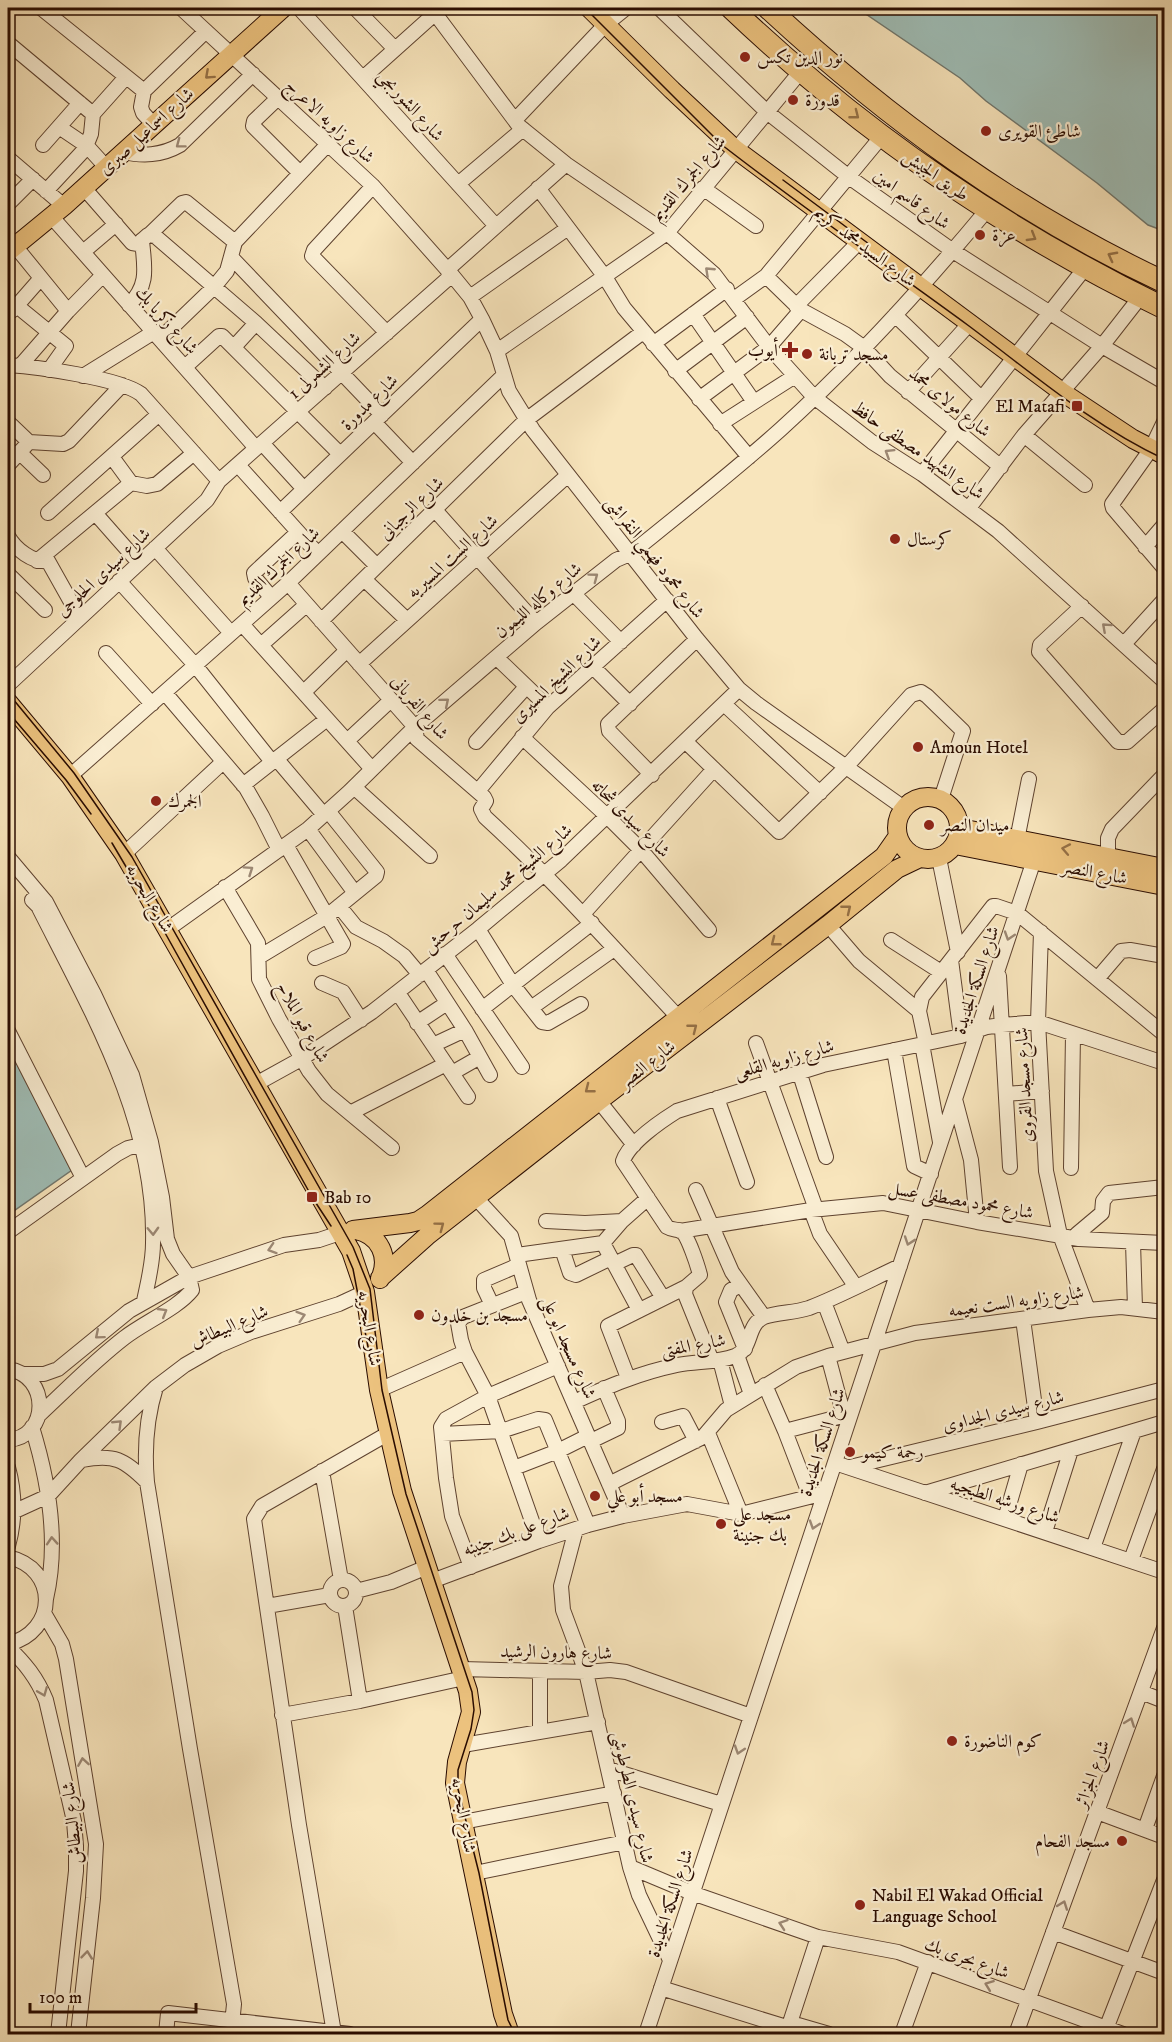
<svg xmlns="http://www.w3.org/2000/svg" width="1172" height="2042" font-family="'IM FELL DW Pica',Amiri,serif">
<rect width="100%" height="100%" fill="#f8e5bc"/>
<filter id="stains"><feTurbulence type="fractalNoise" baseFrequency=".00333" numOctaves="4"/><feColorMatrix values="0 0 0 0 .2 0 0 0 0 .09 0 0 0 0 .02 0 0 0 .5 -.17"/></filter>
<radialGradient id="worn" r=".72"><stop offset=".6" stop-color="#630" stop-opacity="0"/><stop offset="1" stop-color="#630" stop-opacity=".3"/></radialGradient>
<path fill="#9fbeb7" stroke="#70776e" stroke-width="1.5" d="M857,8H1164V231L1148,225L1097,183L986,101L960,78Z
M8,1046L72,1170L8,1215Z"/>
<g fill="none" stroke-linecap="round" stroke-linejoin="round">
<defs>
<path id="minor" d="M41,8L144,91
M181,8L373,186L452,275L470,297L482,319L497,351L509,391L533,430L697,639L739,689L756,703L904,808
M299,8L496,226
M355,8L395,49
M431,8L519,126L566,164L667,233L714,274L769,347L814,397L872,442L922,474L998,531L1164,681
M659,8L767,112L849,177L953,251L1102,346L1164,382
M8,43L93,114
M363,78L440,9
M278,98L254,121L253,126L300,173
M515,120L605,25L626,8
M154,125L143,113L141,107L144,91L206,31
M59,127L87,146L106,167
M43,145L80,103
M122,152C143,156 161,156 180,145L253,74
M8,158L64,206
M458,184L523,129
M373,186L314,250L312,256L387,333
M84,188L132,243L138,244L148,235L155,236L256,323L325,388
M538,188L605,277L624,308L749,457
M703,188L756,226
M46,191L85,149L91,134L93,114L126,77
M8,204L33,179
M51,216L256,448
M150,234L182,203L186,202L235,242
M15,246L68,311
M83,252L116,224
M231,257L382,415
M447,270L566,164
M766,276L801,310L845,334L863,347L890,376L1001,467
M470,297L568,228
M734,299L766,276L882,136
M129,305C150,284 144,266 142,240
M17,306L66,346L49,370
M796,306L859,242
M8,313L13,310L41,278
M693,314L754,402
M895,315L981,398
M160,339L214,287L227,271L235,242L328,144
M653,344L727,289
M234,347L256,323
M497,351L667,233L801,71
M8,365C37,367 119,378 141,394L219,481
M20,366L68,311L103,275
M185,367L219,336H222L340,454
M675,371L747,317
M83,376L154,332
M908,392L970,323
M699,399L769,347L801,310
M8,422L29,442
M374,422L413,463
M1164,422L1151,449L1112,504L1113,508L1164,568
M720,424L795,376
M1024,435L1085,485
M262,443L304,489
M19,452L43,475
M112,457L131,483
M8,465L29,442L63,444L69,441L122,385
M238,465L318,554
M922,474L1085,268
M969,508L1024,435L1102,346L1141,296
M435,510L536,623
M280,512L482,319
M48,513L159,414
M95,513L139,563
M342,531L377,566
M8,536C15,549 33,563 48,561L80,618
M1145,547L1164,525
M155,548L231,633
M37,561L131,483L147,486L157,484L194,453
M8,574L45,610
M364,579L407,620
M119,581L195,665L269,758L280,763L324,815
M288,583L415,727L417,739L484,797L486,801L481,809L485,817C554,880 615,950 679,1018
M573,593L621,642
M271,597L255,578L254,573L298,532
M1082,606L1040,645L1039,652L1118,742H1127L1164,709
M321,621L526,420L643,332
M242,624L372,769
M1124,644L1164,600
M261,645L306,605
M106,653L152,704
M497,658L548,707
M359,664L568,475
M593,667L630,704
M8,685L207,500L219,481L452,275
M304,692L347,650
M165,693L246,788L262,816L279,850
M724,704L820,793
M522,737L608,817L641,850L709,930
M347,741L391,700
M476,742L526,687
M686,742L779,832L846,767L911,695L921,692L927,696L963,731L941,799
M652,775L609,731L608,724L697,639
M70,776L288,583L504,375
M243,785L327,719
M354,787L430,856
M478,791L548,707L667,600
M308,829L355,893
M1017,840L1029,779
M286,845L343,944L341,947L315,958
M124,854L223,762
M8,857L46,902L94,994L132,1075L151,1142L162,1197L167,1239L173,1254L189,1277L192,1290C178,1308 143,1323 124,1338C93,1362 66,1390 38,1416
M1108,857V838L1112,829L1164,775
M939,858L958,952
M225,887L258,943L259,979L279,1019L309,1071L327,1094L392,1148
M32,900L38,906C91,1011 156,1121 153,1243C153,1263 148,1282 144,1301
M339,906L356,927L383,941L404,956L420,975
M583,914L714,769
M828,925L859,961L919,1011
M168,929L308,829L349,792L415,727L536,623L616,560L630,554C681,513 732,473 781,429C855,362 923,287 987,210
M478,929L513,985L542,1022L548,1023L581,1004
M1041,932L1038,1022L1046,1171L1060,1235L1088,1310
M891,940L941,972
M445,954L522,1067
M259,957L327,916L376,876L377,872L328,811
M951,960L961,1036
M426,970L465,1030L490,1075
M999,976L1010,1167
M1097,979L1121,951L1130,950L1164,956
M322,983L343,992L361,1020
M398,993L468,1097
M531,1008L614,949
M482,1009L592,923
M417,1023L447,1003
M8,1031L83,1178
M756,1043L816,1209
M922,1044L940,1142
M926,1044L919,1011L922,997L993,906H996L1017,913L1164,1034
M433,1045L465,1030
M894,1050L914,1166L931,1174
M799,1071L826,1157
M452,1073L480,1057
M254,1085L301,1059L372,1012L478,929L561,860L739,689
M1006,1094L1042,1091
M717,1098L747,1182
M955,1099L971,1160L977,1222
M599,1101L634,1145
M350,1113L446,1064
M1071,1168L1073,1034
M696,1190L732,1272L764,1317
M476,1198L511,1236L529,1300L623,1516
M811,1210L820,1234L856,1287
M546,1221L585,1223L622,1221L648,1198
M680,1231L811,1210L883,1203L977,1222L1079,1239L1164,1243
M8,1232L117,1154L128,1148L149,1143
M1075,1238L1077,1234L1102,1213L1103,1201L1109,1193L1164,1187
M1133,1242L1135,1308
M603,1243L639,1310
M562,1249L570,1273L576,1275L611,1258
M517,1255L603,1243L622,1221
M614,1264L633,1255H636L663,1298
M741,1285L731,1290L726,1302L745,1349
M526,1292L463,1317L458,1323L461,1340L465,1352L488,1396L539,1541
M824,1302L843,1352
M492,1305L484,1288V1280L519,1265
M1023,1319L1037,1422
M737,1355L751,1394
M828,1356L844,1416
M720,1360L732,1406
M712,1361L685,1294L686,1287L700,1275C698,1267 688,1235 681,1231C676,1229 672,1230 667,1227L623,1161C629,1143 661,1121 677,1111L823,1065L961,1036L987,1027L1002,1025L1038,1022L1164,1063
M8,1369C50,1375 50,1437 8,1440
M22,1374H44L58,1369L129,1311L189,1277L284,1245L319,1240L340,1233
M628,1378L608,1326L686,1287
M765,1385L785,1431L810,1496
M156,1387C146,1419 144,1448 147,1482L190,1749L234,2004L231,2034
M379,1390L465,1352
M574,1402C609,1386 639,1373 677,1365C696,1361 717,1363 735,1356C753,1349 746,1325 764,1317C778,1312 794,1313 809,1308C840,1296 870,1280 900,1266
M662,1422L683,1416L696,1441
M32,1427C49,1482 59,1543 46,1599
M785,1431L850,1414
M708,1433L741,1514
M442,1434L501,1431L538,1419L545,1420L588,1525
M591,1441L618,1428V1421L604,1388
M82,1460C114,1454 124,1459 147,1482
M835,1463L1164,1572
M8,1467C15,1493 15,1521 8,1546
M850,1467L1037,1422L1164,1389
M514,1468L558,1451L588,1436
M322,1471L341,1580
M609,1484L703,1437L726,1410L796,1367L828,1356L915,1333L1088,1310L1121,1307L1164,1312
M925,1493L1164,1422
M13,1512L48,1496L81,1460L156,1387L185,1365L218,1346L251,1332L339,1304L365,1292
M1005,1519L1021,1464
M576,1529L561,1586L563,1610L586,1672L630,1867L639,1895L670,1960
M1045,1532L1071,1450
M1093,1548L1134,1431
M8,1557C59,1568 58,1632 8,1644
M1131,1560L1164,1469
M471,1567L452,1516L446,1478L441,1427L446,1419L488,1396L558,1366
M330 1593a13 13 0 1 1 26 0a13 13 0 1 1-26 0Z
M432,1581L539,1541L588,1525L623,1516L687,1504L741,1514L825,1493
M356,1591L391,1582L427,1567
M267,1606L330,1595
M345,1606L360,1701
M44,1613L62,1644L66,1659L96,1844L93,1898L78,2034
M8,1647C25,1663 37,1678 46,1700L74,1821L76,1846V1871L58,2034
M462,1669L586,1672L610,1670L626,1672L751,1716
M1141,1692L1164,1701
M282,1715L360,1701L464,1678
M540,1732V1671
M463,1745L598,1722
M608,1769L721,1804
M1097,1812L1164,1837
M463,1822L614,1793
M1145,1829L1164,1776
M630,1867L692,1893L818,1937L898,1952L1123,2034
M475,1873L625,1842
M1053,1932L1164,1973
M661,1988L783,2026L798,2025L829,2034
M787,2032L818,1937
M334,2033L299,1825L254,1519L262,1506L389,1433
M166,2034L168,2013L350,2034
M646,2034L1034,860
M902,2034L928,1962
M1016,2034L1164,1628
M1104,2034L1164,1880"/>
<path id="major" d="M589,8L672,90L735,149L1062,392L1133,439L1164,455
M8,252L64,206L283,8
M8,702L70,776L124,854L351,1251L365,1292L379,1390L402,1491L468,1691L471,1712L457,1762L455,1783L503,2014L510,2034
M897 828a31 31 0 1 1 62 0a31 31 0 1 1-62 0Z
M960,828L1164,868
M955,845L1164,886
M353,1230L410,1223L418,1221L427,1215L884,856L898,836
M356,1230C380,1235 390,1257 380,1279
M380,1278L427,1236L599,1101L828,925L897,869L920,858"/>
<path id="highway" d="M731,8C859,130 1005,231 1164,308
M768,8C889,120 1015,212 1164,282"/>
</defs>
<use href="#minor" stroke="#5e422f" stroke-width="16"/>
<use href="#major" stroke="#2a0c00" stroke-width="20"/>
<use href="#highway" stroke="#2a0c00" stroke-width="23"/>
<use href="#minor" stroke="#faeed3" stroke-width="14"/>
<use href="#major" stroke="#ecc27e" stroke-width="18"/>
<use href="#highway" stroke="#ecc27e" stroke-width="21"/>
<path stroke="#2a0c00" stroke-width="1.5" d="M585,8L722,145L735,155C812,214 891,269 969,326C1032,373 1093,426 1164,459
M783,180L869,244
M8,693L74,773L132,857L353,1247L370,1289L382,1390L406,1494L472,1692L474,1710L471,1729L458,1770V1789L479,1873L508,2020L515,2034
M8,712L66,780L91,814
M112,843L164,931L312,1197L331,1226
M347,1255L353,1269L370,1357"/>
</g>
<defs><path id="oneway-chevron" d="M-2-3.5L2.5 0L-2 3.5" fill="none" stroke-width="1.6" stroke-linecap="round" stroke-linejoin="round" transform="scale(1.5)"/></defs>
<g stroke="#957045">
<use href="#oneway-chevron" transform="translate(209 75) rotate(138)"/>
<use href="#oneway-chevron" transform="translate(855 115) rotate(38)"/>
<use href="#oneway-chevron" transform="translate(1032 237) rotate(31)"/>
<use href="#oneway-chevron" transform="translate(1112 256) rotate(-152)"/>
<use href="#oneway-chevron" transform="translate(1066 849) rotate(-169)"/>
<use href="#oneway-chevron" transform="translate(847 909) rotate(-39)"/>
<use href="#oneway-chevron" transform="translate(775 942) rotate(142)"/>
<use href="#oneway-chevron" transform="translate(693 1028) rotate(-38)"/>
<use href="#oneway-chevron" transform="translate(589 1089) rotate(142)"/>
<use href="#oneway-chevron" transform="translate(440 1226) rotate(-37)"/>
</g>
<g stroke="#9c8874">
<use href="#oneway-chevron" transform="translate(180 144) rotate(143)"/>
<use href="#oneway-chevron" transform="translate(709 271) rotate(-137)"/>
<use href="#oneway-chevron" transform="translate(889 453) rotate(-148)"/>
<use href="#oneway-chevron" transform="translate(594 577) rotate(-37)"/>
<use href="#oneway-chevron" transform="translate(1106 627) rotate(-138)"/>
<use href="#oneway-chevron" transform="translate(445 702) rotate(-40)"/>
<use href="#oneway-chevron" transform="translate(249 870) rotate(-34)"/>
<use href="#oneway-chevron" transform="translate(1009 936) rotate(108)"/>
<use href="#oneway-chevron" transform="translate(153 1231) rotate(88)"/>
<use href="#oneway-chevron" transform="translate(909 1241) rotate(109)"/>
<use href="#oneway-chevron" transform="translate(272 1249) rotate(162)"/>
<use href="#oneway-chevron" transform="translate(163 1312) rotate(-31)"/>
<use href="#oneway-chevron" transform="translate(301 1316) rotate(-17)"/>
<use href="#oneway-chevron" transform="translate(99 1335) rotate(140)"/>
<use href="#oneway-chevron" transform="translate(118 1424) rotate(-44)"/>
<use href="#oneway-chevron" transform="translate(814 1525) rotate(108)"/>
<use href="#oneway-chevron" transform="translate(52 1541) rotate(-94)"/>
<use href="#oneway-chevron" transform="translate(43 1692) rotate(68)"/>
<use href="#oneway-chevron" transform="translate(1130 1722) rotate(-70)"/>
<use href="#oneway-chevron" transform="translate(739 1750) rotate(108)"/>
<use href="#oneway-chevron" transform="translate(83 1762) rotate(-99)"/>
<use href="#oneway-chevron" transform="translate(1063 1905) rotate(-70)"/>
<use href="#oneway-chevron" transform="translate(783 1924) rotate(-161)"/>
<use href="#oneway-chevron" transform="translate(87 1955) rotate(-84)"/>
<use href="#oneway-chevron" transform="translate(989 1985) rotate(-159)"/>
</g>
<g fill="#8f2418" stroke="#faeed3" stroke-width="2">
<circle cx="745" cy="57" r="6"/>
<circle cx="793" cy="100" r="6"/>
<circle cx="986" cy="131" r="6"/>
<circle cx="980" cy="235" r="6"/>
<path d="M787 341h6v6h6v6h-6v6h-6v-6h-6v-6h6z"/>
<circle cx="807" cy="354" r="6"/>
<rect x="1071" y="400" width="12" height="12" rx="3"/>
<circle cx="895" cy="539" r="6"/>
<circle cx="918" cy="747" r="6"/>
<circle cx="156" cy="801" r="6"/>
<circle cx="929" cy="825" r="6"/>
<rect x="306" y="1191" width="12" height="12" rx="3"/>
<circle cx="419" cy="1315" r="6"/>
<circle cx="850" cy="1452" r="6"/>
<circle cx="595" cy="1496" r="6"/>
<circle cx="721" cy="1524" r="6"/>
<circle cx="952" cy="1741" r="6"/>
<circle cx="1122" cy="1841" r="6"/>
<circle cx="860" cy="1905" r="6"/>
</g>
<g text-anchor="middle" stroke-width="4.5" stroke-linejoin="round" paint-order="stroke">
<g font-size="18" fill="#2a0c00" stroke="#faeed3" text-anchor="start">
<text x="757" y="63">نور الدين تكس</text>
<text x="805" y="106">قدورة</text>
<text x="998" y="137">شاطئ القويرى</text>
<text x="992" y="241">عزة</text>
<text x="778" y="356" text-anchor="end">أيوب</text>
<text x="819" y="360">مسجد تربانة</text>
<text x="1065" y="412" text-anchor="end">El Matafi</text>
<text x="907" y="545">كرستال</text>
<text x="930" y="753">Amoun Hotel</text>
<text x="168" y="807">الجمرك</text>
<text x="941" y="831">ميدان النصر</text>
<text x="324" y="1203">Bab 10</text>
<text x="431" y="1321">مسجد بن خلدون</text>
<text x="862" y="1458">رحمة كيمو</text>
<text x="607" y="1502">مسجد أبو علي</text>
<text x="733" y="1520">مسجد على<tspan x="733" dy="21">بك جنينة</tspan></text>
<text x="964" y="1747">كوم الناضورة</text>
<text x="1110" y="1847" text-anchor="end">مسجد الفحام</text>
<text x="872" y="1901">Nabil El Wakad Official<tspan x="872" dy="21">Language School</tspan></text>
</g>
<g font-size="18" fill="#2a0c00" stroke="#faeed3">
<text transform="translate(411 105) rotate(48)" y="6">شارع الشوربجي</text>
<text transform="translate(330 121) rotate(43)" y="6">شارع زاويه الاعرج</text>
<text transform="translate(146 131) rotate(-42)" y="6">شارع اسماعيل صبرى</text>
<text transform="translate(936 175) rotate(35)" y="6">طريق الجيش</text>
<text transform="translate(688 178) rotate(-50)" y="6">شارع الجمرك القديم</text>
<text transform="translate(912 199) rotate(36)" y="6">شارع قاسم امين</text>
<text transform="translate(865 246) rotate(37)" y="6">شارع السيد محمد كريم</text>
<text transform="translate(167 320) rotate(48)" y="6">شارع زكريا بك</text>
<text transform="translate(324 365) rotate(-42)" y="6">شارع الشمرلى 1</text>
<text transform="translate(369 402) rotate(-44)" y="6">شارع مدورة</text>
<text transform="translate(950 402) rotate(39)" y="6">شارع مولاى محمد</text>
<text transform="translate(918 450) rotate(35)" y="6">شارع الشهيد مصطفى حافظ</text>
<text transform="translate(411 508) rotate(-44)" y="6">شارع الرجبانى</text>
<text transform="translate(452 556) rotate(-42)" y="6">شارع الست المسيريه</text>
<text transform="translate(655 557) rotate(52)" y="6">شارع محمود فهمي النقراشى</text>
<text transform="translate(278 566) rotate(-43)" y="6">شارع الجمرك القديم</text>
<text transform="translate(103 572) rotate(-43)" y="6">شارع سيدى الحلوجى</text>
<text transform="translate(538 600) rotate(-40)" y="6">شارع وكاله الليمون</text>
<text transform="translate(556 679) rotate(-44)" y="6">شارع الشيخ المسيرى</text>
<text transform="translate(420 707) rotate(50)" y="6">شارع الفريانى</text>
<text transform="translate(631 818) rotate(45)" y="6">شارع سيدى شحاته</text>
<text transform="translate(1095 872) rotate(11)" y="6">شارع النصر</text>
<text transform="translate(497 888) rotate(-40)" y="6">شارع الشيخ محمد سليمان حرحش</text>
<text transform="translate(150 898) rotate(60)" y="6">شارع البحريه</text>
<text transform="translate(976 980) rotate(-72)" y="6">شارع السكة الجديدة</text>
<text transform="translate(303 1022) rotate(61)" y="6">شارع قبو الملاح</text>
<text transform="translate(784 1059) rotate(-16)" y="6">شارع زاويه القلعى</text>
<text transform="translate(647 1064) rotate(-38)" y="6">شارع النصر</text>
<text transform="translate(1024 1085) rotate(-93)" y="6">شارع مسجد القروى</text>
<text transform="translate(961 1200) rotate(10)" y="6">شارع محمود مصطفى عسل</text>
<text transform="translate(1016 1301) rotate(-8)" y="6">شارع زاويه الست نعيمه</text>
<text transform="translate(229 1326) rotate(-23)" y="6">شارع البيطاش</text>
<text transform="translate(370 1328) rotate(81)" y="6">شارع البحريه</text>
<text transform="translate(693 1345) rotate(-10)" y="6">شارع المفتى</text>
<text transform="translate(569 1347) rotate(66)" y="6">شارع مسجد ابو على</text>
<text transform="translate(1003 1411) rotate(-14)" y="6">شارع سيدى الجداوى</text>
<text transform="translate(822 1442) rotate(-72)" y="6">شارع السكة الجديدة</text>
<text transform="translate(1005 1500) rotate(18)" y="6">شارع ورشه الطبجيه</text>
<text transform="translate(516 1531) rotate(-20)" y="6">شارع على بك جنينه</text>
<text transform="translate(556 1652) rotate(1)" y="6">شارع هارون الرشيد</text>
<text transform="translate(1092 1774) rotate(-70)" y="6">شارع الجزائر</text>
<text transform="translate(633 1797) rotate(77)" y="6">شارع سيدى الطرطوشى</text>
<text transform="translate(464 1815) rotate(80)" y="6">شارع البحريه</text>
<text transform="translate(72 1823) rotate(-96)" y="6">شارع البيطاش</text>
<text transform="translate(670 1903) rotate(-72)" y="6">شارع السكة الجديدة</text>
<text transform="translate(967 1958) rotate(20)" y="6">شارع بحرى بك</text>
</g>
</g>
<rect width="1172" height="2042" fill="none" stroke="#f8e5bc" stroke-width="30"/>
<rect x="9" y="9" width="1154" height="2024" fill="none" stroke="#2a0c00" stroke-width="3"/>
<rect x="15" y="15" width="1142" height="2012" fill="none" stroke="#2a0c00" stroke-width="1.5"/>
<path d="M30 2003v9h166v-9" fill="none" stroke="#2a0c00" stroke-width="3"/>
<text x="39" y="2003" font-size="18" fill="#2a0c00" stroke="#faeed3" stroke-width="4.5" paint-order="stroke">100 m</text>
<rect width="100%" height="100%" filter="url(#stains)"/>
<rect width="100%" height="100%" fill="url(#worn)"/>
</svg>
